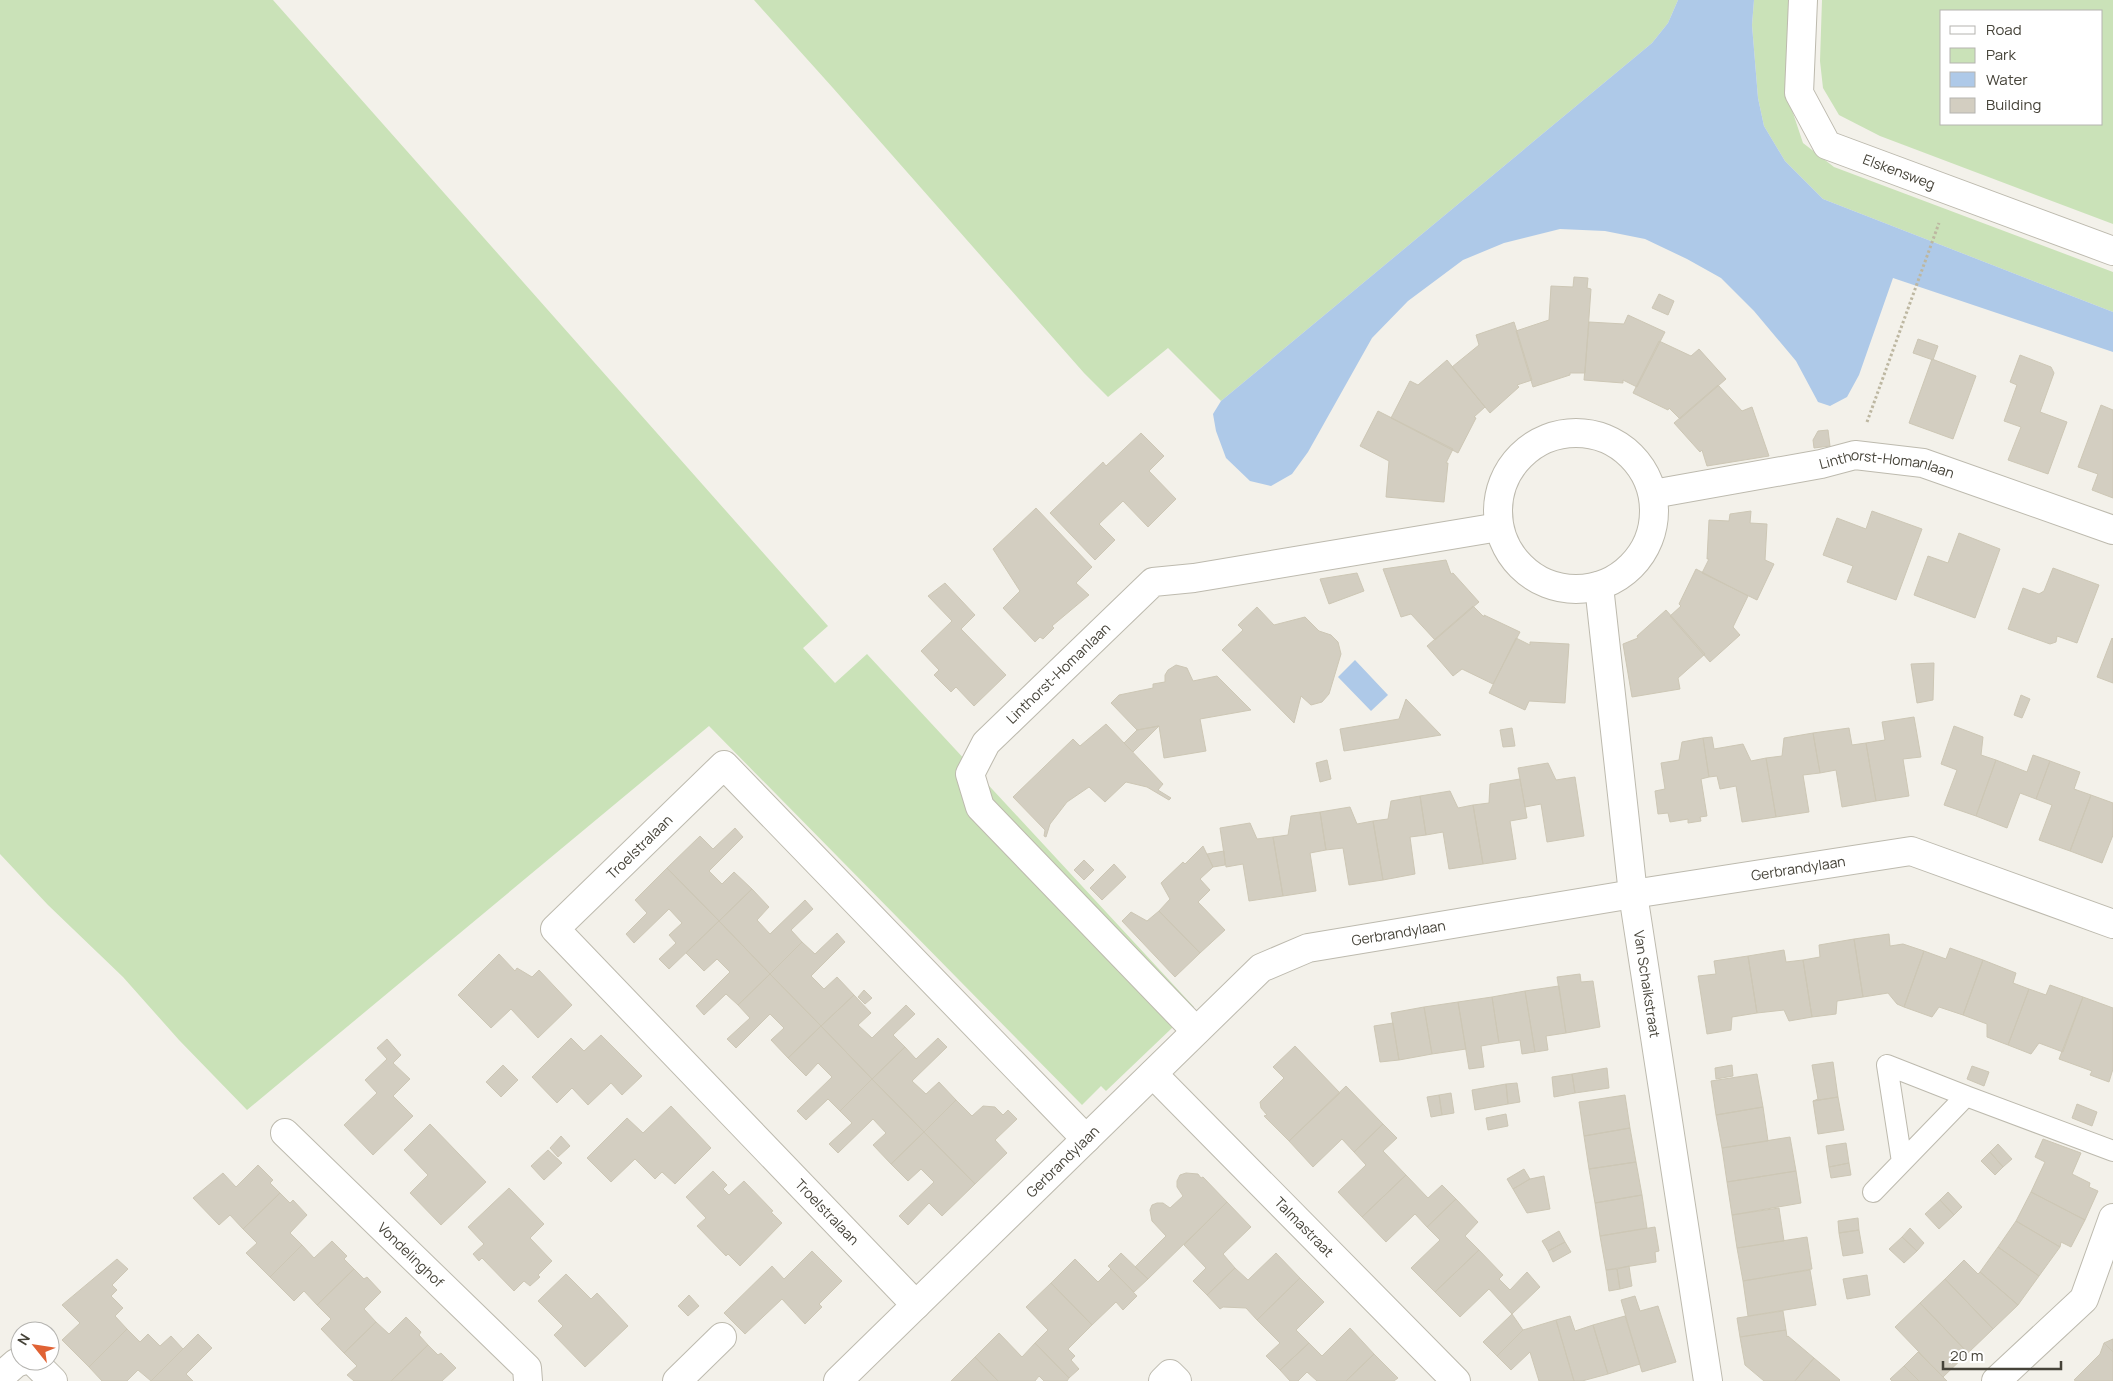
<svg xmlns="http://www.w3.org/2000/svg" width="2113" height="1381" font-family="Manrope,sans-serif">
<rect width="100%" height="100%" fill="#f3f1ea"/>
<path fill="#cae2b8" fill-rule="evenodd" d="M0,0H273L828,626L803,648L835,683L867,654L1194,1007L1106,1091L1101,1086L1082,1105L709,726L247,1110L179,1040L123,977L48,905L0,854Z
M754,0H1678L1668,23L1652,43L1221,401L1168,348L1108,397L1084,373L833,88Z
M1754,0H1790L1786,92L1803,143L1834,167L2113,272V312L1823,199L1785,161L1764,126L1758,98L1752,25Z
M1822,0H2113V224L1880,136L1839,115L1823,88L1820,61ZM1942,11H2102V124H1942Z"/>
<path fill="#aec9e8" d="M1678,0H1754L1752,25L1758,98L1764,126L1785,161L1823,199L2113,312V352L1893,278L1859,375L1847,397L1830,406L1818,402L1796,361L1754,311L1721,278L1687,259L1645,239L1605,231L1560,229L1504,243L1463,260L1408,301L1372,338L1308,452L1292,474L1271,486L1250,481L1226,458L1216,431L1213,414L1221,401L1652,43L1668,23Z
M1355,660L1388,695L1371,711L1338,677Z"/>
<path fill="#d3cec1" stroke="#cdc7b5" d="M1574,277L1588,278L1587,288L1591,289L1585,373H1570V375L1533,387L1516,331L1549,320L1551,286L1573,287Z
M1659,294L1674,301L1668,315L1652,308Z
M1628,315L1665,332L1637,387L1623,380V383L1584,380L1589,322L1624,324Z
M1514,322L1532,380L1517,385L1519,387L1490,413L1452,367L1479,345L1476,335Z
M1918,339L1938,346L1933,360L1913,353Z
M1659,341L1691,356L1699,349L1726,379L1680,419L1669,408L1668,410L1633,393Z
M2020,355L2051,367L2054,373L2040,412L2067,422L2048,474L2008,460L2021,427L2004,421L2017,385L2010,382Z
M1932,359L1976,376L1953,439L1909,423Z
M1447,360L1485,407L1474,417L1476,418L1458,453L1391,418L1410,381L1418,385Z
M1718,385L1742,411L1752,407L1769,456L1707,466L1702,450L1700,452L1674,423Z
M2101,405L2113,410V498L2092,490L2098,474L2078,467Z
M1378,411L1453,449L1446,463H1448L1444,502L1386,497L1389,461L1360,446Z
M1828,430L1830,446L1814,448L1813,440L1818,431Z
M1141,433L1164,456L1149,471L1176,499L1148,527L1123,501L1099,524L1115,540L1095,560L1050,513L1103,462L1106,466Z
M1036,508L1092,567L1076,583L1089,595L1052,626L1054,628L1043,639L1040,637L1035,642L1003,608L1020,591L993,549Z
M1751,511L1750,523L1767,524L1765,560L1774,564L1757,600L1702,573L1709,559H1707L1709,520L1729,521L1730,514Z
M1872,511L1922,529L1896,600L1847,582L1853,566L1823,555L1837,518L1866,529Z
M1959,533L2000,549L1975,618L1914,595L1928,556L1948,563Z
M1446,560L1451,574L1453,573L1479,602L1435,640L1411,614L1401,617L1383,569Z
M2053,568L2099,585L2077,643L2057,636L2056,642L2050,644L2008,629L2023,588L2039,594L2044,591Z
M1696,569L1748,596L1733,627L1740,635L1710,662L1670,616L1681,606L1679,604Z
M1357,573L1364,591L1329,604L1320,579Z
M945,583L975,615L961,629L1006,675L974,706L956,687L951,692L934,675L939,670L921,651L952,621L928,596Z
M1473,606L1484,617V615L1520,632L1493,684L1462,669L1453,676L1427,646Z
M1257,607L1274,625L1305,617L1319,631L1331,635L1338,642L1341,654L1329,694L1322,702L1311,705L1301,696L1294,723L1222,650L1243,630L1238,625Z
M1666,610L1705,654L1678,678L1680,689L1632,697L1623,644L1638,638L1637,636Z
M1516,638L1530,645V642L1569,644L1565,703L1529,701L1525,710L1489,693Z
M2112,638L2113,639V683L2097,677Z
M1934,663L1933,700L1917,703L1911,664Z
M1176,665L1187,668L1193,681L1217,676L1251,710L1200,719L1206,751L1164,758L1159,726L1137,730L1111,703L1119,695L1153,688V684L1165,682V675L1168,670Z
M2021,695L2030,699L2022,718L2014,715Z
M1406,699L1441,735L1344,751L1340,729L1399,719Z
M1914,717L1921,757L1903,759L1909,796L1876,801L1866,743L1885,740L1882,722Z
M1106,724L1163,784L1158,790L1171,798L1169,800L1147,787L1126,782L1105,802L1089,787L1067,802L1050,824L1046,837L1044,836L1045,830L1013,797L1073,739L1080,746Z
M1159,726L1133,752L1124,743L1137,730Z
M1954,726L1983,737L1981,755L1996,760L1976,816L1944,805L1957,770L1941,764Z
M1512,728L1515,746L1503,747L1500,730Z
M1849,728L1852,745L1866,743L1876,801L1842,807L1836,770L1820,773L1813,733Z
M1813,733L1820,773L1803,775L1809,812L1776,817L1766,758L1782,756L1784,738Z
M1712,737L1714,749L1743,744L1751,761L1766,758L1776,817L1742,822L1736,786L1720,789L1717,776L1709,777L1703,738Z
M1703,738L1709,777L1701,779L1707,816L1700,817L1701,821L1688,823V819L1670,822L1668,813L1658,814L1655,791L1665,789L1661,763L1679,760L1682,742Z
M2033,755L2050,761L2036,799L2020,793L2007,828L1976,816L1996,760L2027,772Z
M1327,760L1331,779L1320,782L1316,763Z
M2050,761L2080,772L2074,789L2091,795L2070,851L2039,840L2052,805L2036,799Z
M1548,763L1556,780L1575,777L1584,836L1547,842L1541,804L1525,807L1518,768Z
M1520,779L1527,818L1510,821L1516,859L1483,864L1473,805L1489,803L1490,784Z
M1450,791L1458,808L1473,805L1483,864L1449,869L1443,832L1426,835L1420,796Z
M2091,795L2113,803V835L2102,863L2070,851Z
M1420,796L1426,835L1410,837L1415,874L1383,880L1373,821L1388,819L1391,801Z
M1350,807L1357,824L1373,821L1383,880L1349,885L1343,848L1326,850L1320,812Z
M1320,812L1326,850L1310,853L1316,891L1283,896L1273,837L1288,835L1291,816Z
M1250,823L1257,839L1273,837L1283,896L1249,901L1243,864L1226,867L1220,828Z
M735,828L743,837L709,871L722,884L734,872L752,889L719,921L667,868L700,836L713,849Z
M1203,846L1213,867L1200,879L1210,890L1198,902L1225,930L1200,953L1159,911L1170,899L1161,883L1183,862L1185,864Z
M1224,851L1225,865L1213,867L1207,854Z
M1084,860L1094,870L1084,880L1074,870Z
M1114,864L1126,877L1102,900L1090,888Z
M667,868L719,921L669,969L659,959L676,943L669,935L682,923L669,909L634,943L626,934L647,913L635,900Z
M752,889L769,907L757,920L770,934L805,900L813,909L791,930L802,942L770,974L719,921Z
M1159,911L1200,953L1175,977L1122,921L1131,912L1147,921Z
M719,921L770,974L738,1005L726,994L704,1015L696,1006L730,972L717,959L704,971L686,953Z
M837,933L845,942L811,976L824,989L837,977L854,995L821,1026L770,974L802,942L815,954Z
M1889,934L1890,946L1903,944L1924,951L1904,1007L1897,1004L1888,993L1863,997L1854,939Z
M1854,939L1863,997L1837,1001L1836,1014L1812,1017L1803,960L1820,957L1819,945Z
M1950,948L1983,960L1963,1015L1939,1007L1932,1017L1904,1007L1924,951L1946,959Z
M1784,950L1786,962L1803,960L1812,1017L1789,1021L1784,1010L1757,1013L1748,956Z
M499,954L515,971L517,968L532,977L539,970L572,1005L538,1038L511,1009L491,1028L458,995Z
M1748,956L1757,1013L1732,1017L1731,1030L1707,1034L1698,976L1716,974L1714,961Z
M1983,960L2016,973L2013,983L2029,989L2008,1045L1987,1037V1024L1963,1015Z
M770,974L821,1026L788,1058L771,1040L784,1028L770,1014L736,1048L727,1039L750,1018L738,1005Z
M1580,974L1581,982L1593,981L1600,1027L1566,1033L1557,977Z
M2050,985L2083,997L2063,1052L2039,1043L2031,1054L2008,1045L2029,989L2046,995Z
M1559,986L1566,1033L1546,1036L1548,1050L1535,1052L1525,991Z
M864,990L872,998L865,1004L858,997Z
M1525,991L1535,1052L1522,1054L1520,1040L1499,1043L1492,997Z
M854,995L871,1013L858,1025L872,1038L906,1005L915,1014L893,1035L905,1047L872,1079L821,1026Z
M1492,997L1499,1043L1481,1046L1484,1067L1469,1069L1458,1002Z
M2083,997L2113,1008V1069L2109,1082L2090,1075L2092,1071L2059,1059Z
M1458,1002L1466,1049L1432,1054L1424,1007Z
M1424,1007L1432,1054L1399,1060L1391,1013Z
M1393,1023L1399,1060L1380,1062L1374,1026Z
M821,1026L872,1079L840,1111L828,1099L806,1120L797,1111L832,1077L818,1063L806,1076L788,1058Z
M601,1035L642,1076L622,1095L611,1083L588,1105L572,1088L557,1103L532,1077L571,1038L584,1051Z
M938,1038L947,1047L912,1081L926,1094L939,1082L956,1100L924,1132L872,1079L905,1047L916,1059Z
M387,1039L401,1055L393,1063L410,1079L393,1096L413,1116L373,1155L344,1125L377,1093L365,1080L387,1059L377,1048Z
M1295,1046L1340,1093L1289,1141L1264,1116L1267,1115L1261,1108L1260,1102L1284,1078L1273,1067Z
M1833,1062L1838,1097L1813,1101L1818,1099L1812,1065Z
M503,1065L518,1080L501,1097L486,1082Z
M1732,1065L1733,1076L1716,1079L1715,1068Z
M1972,1066L1989,1072L1984,1086L1967,1079Z
M1607,1068L1609,1088L1575,1093L1572,1074Z
M1572,1074L1575,1093L1554,1097L1552,1077Z
M1757,1074L1763,1107L1716,1115L1711,1081Z
M872,1079L924,1132L891,1164L873,1145L886,1133L873,1119L838,1153L829,1144L852,1123L840,1111Z
M1517,1083L1520,1102L1508,1104L1506,1084Z
M1506,1084L1508,1104L1475,1110L1472,1090Z
M1346,1086L1383,1124L1354,1152L1342,1139L1313,1167L1289,1141Z
M1451,1093L1454,1113L1442,1115L1439,1095Z
M1439,1095L1442,1115L1431,1117L1427,1097Z
M1625,1095L1630,1128L1584,1136L1579,1102Z
M1838,1097L1844,1130L1818,1134L1813,1101Z
M956,1100L972,1116L983,1106L995,1107L1003,1115L1008,1110L1017,1119L995,1140L1007,1153L975,1184L924,1132Z
M2077,1104L2097,1112L2092,1126L2072,1118Z
M671,1106L711,1148L675,1184L662,1172L655,1179L635,1159L611,1182L587,1158L627,1118L643,1133Z
M1763,1107L1768,1141L1722,1148L1716,1115Z
M1506,1114L1508,1126L1488,1130L1486,1118Z
M430,1124L486,1182L441,1225L410,1193L428,1175L404,1150Z
M1383,1124L1397,1138L1383,1151L1406,1175L1362,1217L1338,1192L1366,1165L1354,1152Z
M1630,1128L1636,1162L1589,1169L1584,1136Z
M924,1132L975,1184L942,1216L929,1203L908,1225L899,1216L934,1182L921,1169L908,1181L891,1164Z
M561,1136L570,1146L558,1157L550,1148Z
M1790,1137L1796,1171L1727,1182L1722,1148Z
M2043,1139L2081,1153L2072,1174L2090,1183L2089,1187L2098,1191L2085,1220L2031,1192L2045,1162L2035,1157Z
M1846,1143L1849,1163L1829,1167L1826,1146Z
M1998,1144L2012,1159L2003,1167L1990,1152Z
M548,1150L562,1163L544,1180L531,1166Z
M1990,1152L2003,1167L1995,1175L1981,1161Z
M1636,1162L1642,1195L1595,1203L1589,1169Z
M1849,1163L1851,1175L1831,1178L1829,1167Z
M258,1165L273,1180L270,1183L280,1193L243,1229L230,1215L219,1225L193,1198L223,1173L236,1187Z
M1524,1169L1530,1179L1513,1189L1507,1179Z
M713,1171L727,1185L723,1189L729,1195L744,1181L773,1211L771,1212L782,1223L740,1266L728,1254L726,1256L697,1226L706,1218L686,1197Z
M1796,1171L1801,1203L1732,1215L1727,1182Z
M1186,1173L1198,1174L1201,1178L1203,1177L1227,1202L1148,1279L1135,1267L1166,1236L1152,1221L1150,1210L1152,1205L1157,1203H1163L1170,1208L1183,1196L1177,1187V1181L1180,1175Z
M1406,1175L1428,1198L1442,1185L1456,1199L1427,1227L1415,1214L1386,1242L1362,1217Z
M1544,1176L1550,1209L1527,1213L1513,1189L1530,1179Z
M509,1188L544,1224L530,1238L552,1261L538,1275L540,1277L530,1286L524,1281L514,1291L482,1258L479,1261L473,1254L484,1244L468,1227Z
M1948,1192L1962,1207L1954,1215L1940,1200Z
M2031,1192L2085,1220L2071,1247L2061,1242L2060,1247L2016,1221Z
M280,1193L290,1203L293,1200L307,1215L290,1233L302,1245L270,1277L246,1253L257,1243L243,1229Z
M1642,1195L1647,1228L1600,1236L1595,1203Z
M1456,1199L1478,1222L1465,1236L1479,1250L1435,1292L1411,1268L1440,1240L1427,1227Z
M1940,1200L1954,1215L1939,1229L1925,1214Z
M1227,1202L1251,1227L1223,1254L1235,1268L1207,1295L1193,1281L1206,1268L1184,1245Z
M1779,1208L1784,1241L1737,1248L1732,1215Z
M1858,1218L1859,1230L1839,1233L1838,1221Z
M2016,1221L2060,1247L2039,1276L1998,1247Z
M1655,1227L1659,1251L1655,1252L1656,1262L1606,1270L1600,1236Z
M1910,1228L1924,1243L1917,1251L1902,1237Z
M1859,1230L1863,1253L1843,1256L1839,1233Z
M1559,1231L1565,1242L1548,1251L1542,1241Z
M1807,1237L1812,1269L1743,1281L1737,1248Z
M1902,1237L1917,1251L1904,1263L1889,1249Z
M332,1241L347,1256L344,1259L354,1269L317,1305L304,1291L294,1301L270,1277L302,1245L314,1258Z
M1565,1242L1571,1252L1553,1262L1548,1251Z
M1998,1247L2039,1276L2018,1305L1980,1272Z
M1479,1250L1503,1275L1499,1279L1510,1290L1527,1272L1540,1287L1512,1314L1489,1289L1460,1317L1435,1292Z
M812,1251L842,1281L819,1304L822,1307L805,1324L782,1299L745,1334L724,1313L772,1266L784,1279Z
M1121,1253L1148,1279L1134,1292L1108,1266Z
M1276,1253L1300,1278L1257,1320L1246,1308L1223,1307L1220,1309L1207,1295L1235,1268L1248,1280Z
M117,1259L128,1269L112,1285L117,1290L111,1296L123,1308L115,1316L127,1329L89,1367L62,1340L80,1323L62,1305Z
M1075,1259L1098,1282L1111,1269L1137,1296L1123,1310L1116,1302L1092,1325L1051,1283Z
M1964,1260L1978,1274L1980,1272L2018,1305L1993,1329L1945,1279Z
M1629,1266L1632,1286L1620,1289L1617,1269Z
M354,1269L364,1279L367,1277L381,1292L364,1309L376,1322L344,1353L321,1329L331,1319L317,1305Z
M1617,1269L1620,1289L1609,1291L1606,1270Z
M1810,1270L1816,1305L1748,1316L1743,1281Z
M566,1274L591,1299L597,1293L628,1326L585,1367L554,1335L563,1326L538,1301Z
M1867,1275L1870,1295L1847,1299L1843,1279Z
M1300,1278L1324,1302L1296,1330L1309,1343L1280,1370L1266,1356L1280,1343L1257,1320Z
M1945,1279L1993,1329L1968,1353L1920,1303Z
M1051,1283L1092,1325L1068,1349L1075,1356L1071,1360L1079,1369L1069,1378L1035,1343L1048,1330L1026,1307Z
M689,1295L699,1306L688,1316L678,1306Z
M1635,1296L1640,1311L1658,1306L1676,1362L1642,1372L1621,1300Z
M1920,1303L1968,1353L1943,1377L1895,1327Z
M1783,1311L1786,1330L1740,1337L1737,1318Z
M1512,1314L1523,1330L1497,1356L1483,1342Z
M1570,1316L1575,1331L1593,1325L1608,1374L1582,1381H1574L1556,1320Z
M1625,1316L1640,1364L1608,1374L1593,1325Z
M406,1317L421,1332L419,1335L428,1345L391,1381H354L347,1375L357,1366L344,1353L376,1322L389,1334Z
M1556,1320L1574,1381H1539L1530,1352L1511,1370L1497,1356L1523,1330Z
M1350,1328L1374,1354L1346,1381H1317L1307,1372L1298,1381H1290L1280,1370L1309,1343L1322,1356Z
M127,1329L140,1342L148,1334L160,1346L171,1336L183,1349L151,1381L138,1370L127,1381H102L89,1367Z
M1786,1330L1787,1337L1788,1336L1814,1358L1795,1381H1764L1745,1365L1740,1337Z
M999,1333L1022,1357L1035,1343L1069,1378L1067,1381H1044L1039,1376L1035,1381H998L975,1357Z
M198,1334L212,1348L186,1374L193,1381H151Z
M2113,1339V1352L2104,1343Z
M2104,1343L2113,1352V1381H2076L2074,1380L2100,1354Z
M428,1345L438,1355L441,1353L456,1368L442,1381H391Z
M1918,1352L1947,1381H1919L1904,1366Z
M1374,1354L1398,1378L1394,1381H1346Z
M975,1357L998,1381H951Z
M1814,1358L1840,1380L1839,1381H1795Z
M1904,1366L1919,1381H1892L1890,1379Z"/>
<g fill="none" stroke-linecap="round" stroke-linejoin="round">
<defs>
<path id="lane" d="M1902,1162L1887,1065L1966,1096
M1873,1192L1966,1096L2113,1151"/>
<g id="street">
<path id="s1" d="M1803,0L1799,93L1827,145L2113,251"/>
<circle cx="1576" cy="511" r="78"/>
<path id="s2" d="M1653,494L1821,464L1855,455L1923,463L2113,530"/>
<path id="s3" d="M1599,586L1633,894L1708,1381"/>
<path id="s4" d="M1196,1031L980,807L970,774L986,743L1153,582L1194,578L1499,527"/>
<path id="s5" d="M1153,1074L1456,1381"/>
<path id="s6" d="M285,1133L527,1368L528,1381"/>
<path id="s7" d="M916,1305L555,929L724,765L1086,1139"/>
<path d="M33,1361L53,1381"/>
<path d="M0,1377L16,1363L22,1361"/>
<path d="M677,1381L722,1337"/>
<path id="s8" d="M838,1381L1261,968L1308,948L1633,894L1911,851L2113,924"/>
<path d="M1163,1381L1170,1374L1177,1381"/>
<path d="M1996,1381L2084,1299L2113,1218"/>
</g>
</defs>
<use href="#lane" stroke="#bdbaae" stroke-width="22"/>
<use href="#street" stroke="#bdbaae" stroke-width="30"/>
<path stroke="#bdb7a1" stroke-width="3" stroke-dasharray="2.5 2.5" stroke-linecap="butt" d="M1867,422L1939,223"/>
<use href="#lane" stroke="#fff" stroke-width="20"/>
<use href="#street" stroke="#fff" stroke-width="28"/>
</g>
<g text-anchor="middle" stroke-width="5" stroke-linejoin="round" paint-order="stroke">
<g font-size="14" fill="#464339" stroke="#fff">
<text dy="5" stroke="none"><textPath href="#s1" startOffset="229">Elskensweg</textPath></text>
<text dy="5" stroke="none"><textPath href="#s2" startOffset="238">Linthorst-Homanlaan</textPath></text>
<text dy="5" stroke="none"><textPath href="#s4" startOffset="481">Linthorst-Homanlaan</textPath></text>
<text dy="5" stroke="none"><textPath href="#s7" startOffset="639">Troelstralaan</textPath></text>
<text dy="5" stroke="none"><textPath href="#s8" startOffset="1139">Gerbrandylaan</textPath></text>
<text dy="5" stroke="none"><textPath href="#s8" startOffset="734">Gerbrandylaan</textPath></text>
<text dy="5" stroke="none"><textPath href="#s3" startOffset="401">Van Schaikstraat</textPath></text>
<text dy="5" stroke="none"><textPath href="#s8" startOffset="314">Gerbrandylaan</textPath></text>
<text transform="translate(827 1212) rotate(46)" y="5">Troelstralaan</text>
<text dy="5" stroke="none"><textPath href="#s5" startOffset="215">Talmastraat</textPath></text>
<text dy="5" stroke="none"><textPath href="#s6" startOffset="175">Vondelinghof</textPath></text>
</g>
</g>
<rect x="1940" y="10" width="162" height="115" fill="#ffffff" stroke="#b5b4b0"/>
<rect x="1950" y="26" width="25" height="8" fill="#ffffff" stroke="#b5b4b0"/>
<text x="1986" y="35" font-size="15" fill="#464339">Road</text>
<rect x="1950" y="48" width="25" height="15" fill="#cae2b8" stroke="#b5b4b0"/>
<text x="1986" y="60" font-size="15" fill="#464339">Park</text>
<rect x="1950" y="72" width="25" height="15" fill="#aec9e8" stroke="#b5b4b0"/>
<text x="1986" y="85" font-size="15" fill="#464339">Water</text>
<rect x="1950" y="98" width="25" height="15" fill="#d3cec1" stroke="#b5b4b0"/>
<text x="1986" y="110" font-size="15" fill="#464339">Building</text>
<g transform="translate(35 1346) rotate(300)"><circle r="24" fill="#ffffff" stroke="#b5b4b0"/>
<path d="M0-4L9 19L0 12L-9 19Z" fill="#e06234"/>
<text y="-8" font-size="14" font-weight="bold" text-anchor="middle" fill="#464339">N</text>
</g>
<path d="M1943 1361v8h118v-8" fill="none" stroke="#464339" stroke-width="2.5"/>
<text x="1950" y="1361" font-size="15" fill="#464339" stroke="#ffffff" stroke-width="4" paint-order="stroke">20 m</text>
</svg>
